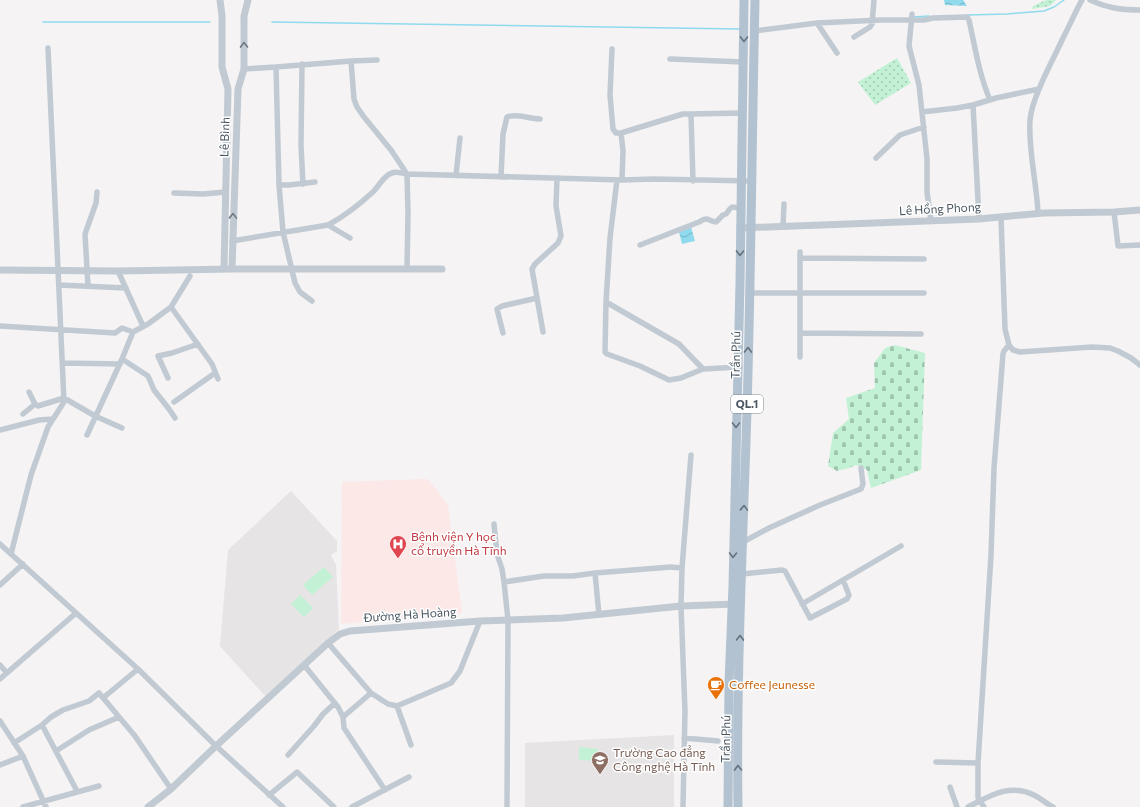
<svg xmlns="http://www.w3.org/2000/svg" width="1140" height="807" font-family="Commissioner,sans-serif">
<defs>
<pattern id="grass-dots" width="8" height="8" patternUnits="userSpaceOnUse"><rect width="8" height="8" fill="#c3f1d5"/><path d="M2 2h.1M6 6h.1" fill="none" stroke="#a0c6b0" stroke-width="1.8" stroke-linecap="round"/></pattern>
<pattern id="cemetery-stones" width="16" height="16" patternUnits="userSpaceOnUse"><rect width="16" height="16" fill="#c3f1d5"/><path d="M2 7V4a2 2 0 0 1 4 0v3zM10 15v-3a2 2 0 0 1 4 0v3z" fill="#a0c6b0"/></pattern>
<pattern id="water-waves" width="16" height="10" patternUnits="userSpaceOnUse"><rect width="16" height="10" fill="#90daee"/><path d="M0 5q4-4 8 0t8 0" fill="none" stroke="#78b4c4"/></pattern>
</defs>
<rect width="100%" height="100%" fill="#f5f3f3"/>
<path fill="#e6e4e5" d="M291,491L337,541V551L331,555L336,565L339,629L265,696L220,646L228,550Z
M674,735V807H525V743Z"/>
<path fill="#fce8e6" d="M427,479L437,490L448,505L462,613L341,624L342,482Z"/>
<path fill="url(#grass-dots)" d="M1046,0H1056L1050,6L1032,9L1033,6Z
M897,58L911,83L875,105L858,82Z"/>
<path fill="url(#cemetery-stones)" d="M895,345L925,353L921,470L871,488L867,470L856,465L849,468L837,471L828,466L833,433L849,419L846,398L875,388L874,363L885,348Z"/>
<path fill="#c3f1d5" d="M324,567L333,577L312,595L303,585Z
M300,595L313,608L304,617L291,604Z
M579,747L598,749L597,761L579,760Z"/>
<path fill="url(#water-waves)" d="M944,0H963L967,6L945,5Z
M691,227L695,241L682,244L679,232Z"/>
<g fill="none" stroke-linecap="round" stroke-linejoin="round">
<path stroke="#90daee" stroke-width="1.5" d="M967,15L1007,14L1044,11L1054,7L1064,0
M913,17L929,16
M43,22H210
M272,22L739,29"/>
<path stroke="#c1cad2" stroke-width="5.5" d="M1090,0C1107,8 1121,10 1140,10
M912,14L909,46L919,85L927,159V192L931,221
M817,23L837,53
M754,31L817,23L881,20H924L933,18L967,17L969,20C975,47 979,74 990,100
M854,37L870,27L872,24L874,0
M612,49L610,95L613,129L616,133H621L683,114H691
M670,59L743,62
M351,61L354,99L357,107L364,117L391,150L407,174L622,180L654,179L751,181
M302,64L301,146L303,184
M276,67L351,61L377,60
M244,69L276,67L279,185L283,232L295,283L300,292L312,301
M973,105L979,219
M922,112L957,108L973,105L996,98L1039,89
M621,133L623,151L622,180
M876,158L900,135L924,127
M456,175L460,138
M501,177L503,134L507,117C517,113 529,119 540,119
M617,180L610,238L606,302L679,344L703,369L740,367
M693,181L691,114L742,113
M279,185H289L315,182
M174,193L203,194L226,192
M1114,212L1118,246L1140,245
M1038,214C1037,183 1028,151 1030,120C1032,97 1053,60 1063,38C1070,25 1075,12 1082,0
M1001,217L1005,329L1009,345L1013,350L1020,352L1092,347L1110,348L1118,351L1131,358L1140,365
M328,225L350,238
M783,227L784,204
M232,241L328,225C345,216 360,204 374,191C379,186 384,175 392,173C396,171 403,173 407,174L408,213L407,269
M640,245L699,222C708,216 708,221 716,222L723,215L726,214C732,207 729,205 741,209
M800,258L924,259
M118,271L143,326
M59,285L126,288
M88,286L85,234L96,203L97,192
M749,293H924
M606,302L605,352L607,354L640,366L669,380L681,378L703,369
M171,307L212,364L218,379
M0,326L115,333L122,328L133,332L148,324L171,307L190,276
M543,332L532,269L535,264L558,243L561,236L556,206L557,178
M503,333L497,309L502,306L537,298
M800,333L921,334
M800,357V252
M122,359L148,376L154,390L169,409L175,418
M63,363L120,364
M168,378L158,356L172,353L198,344
M29,392L35,404L38,406L64,398L95,416L122,428
M174,402L215,373
M23,414L35,404
M0,430L39,420L53,419
M87,435L122,359L133,332
M494,524L497,554L502,569L504,582L508,620L507,807
M743,542L769,528L820,505L861,489L863,484L861,468
M0,544L138,669L216,746L283,807
M11,554L31,475L48,427L64,402L48,48
M595,573L599,615
M742,574L782,570L785,571L810,618L847,599L849,595L843,580
M504,582L544,576H573L595,573L671,567L682,568
M0,585L23,564
M802,604L901,546
M328,643L371,693L388,704L397,706L451,683L460,671L480,621
M0,665L7,673
M304,665L338,707L343,717L344,728L385,790
M0,679L76,613
M103,698L138,669
M397,706L411,745
M343,717L371,693
M0,721L23,756L46,807
M42,725L51,717L63,710L89,701L99,693L135,736L171,789
M684,738L718,741
M14,743L42,725L77,791
M56,751L89,730L119,717
M288,755L314,726L323,714L335,703
M936,762L978,763V798L984,807
M978,763L991,555L994,468L1003,354L1004,351L1009,345
M0,765L23,756
M950,787L957,807
M269,795L297,772L334,807
M23,807L99,786
M352,807L409,777
M683,807L685,711L681,606L682,568L691,455
M968,807C990,796 1009,783 1034,795C1040,798 1046,803 1053,807"/>
<path stroke="#c1cad2" stroke-width="7" d="M220,0L222,16V67L228,89L224,269
M740,228L979,219L1043,213L1114,212L1140,210
M232,269L238,89L244,69V16L248,0
M0,270L118,271L232,269H442
M148,807L171,789L216,746L328,643L340,634L350,631L480,621L563,618L681,606L736,604"/>
<path stroke="#b3c2d1" stroke-width="9" d="M728,807L729,683L733,586L740,283L744,0
M738,807C736,675 743,542 747,410C751,273 752,137 755,0"/>
</g>
<defs><path id="oneway-chevron" d="M-2-3.5L2.5 0L-2 3.5" fill="none" stroke-width="1.6" stroke-linecap="round" stroke-linejoin="round"/></defs>
<g stroke="#64717d">
<use href="#oneway-chevron" transform="translate(744 39) rotate(91)"/>
<use href="#oneway-chevron" transform="translate(740 253) rotate(91)"/>
<use href="#oneway-chevron" transform="translate(748 350) rotate(-89)"/>
<use href="#oneway-chevron" transform="translate(736 425) rotate(91)"/>
<use href="#oneway-chevron" transform="translate(744 508) rotate(-88)"/>
<use href="#oneway-chevron" transform="translate(733 555) rotate(91)"/>
<use href="#oneway-chevron" transform="translate(740 638) rotate(-89)"/>
<use href="#oneway-chevron" transform="translate(738 768) rotate(-91)"/>
</g>
<g stroke="#6e7983">
<use href="#oneway-chevron" transform="translate(244 45) rotate(-91)"/>
<use href="#oneway-chevron" transform="translate(233 216) rotate(-88)"/>
</g>
<defs>
<symbol id="hospital-pin" viewBox="-11 -11 22 30"><path d="M0 17L-7.5 6A9.5 9.5 0 1 1 7.5 6Z" fill="#e0444e" stroke="#fff"/><path d="M-5-5h3v3.5h4V-5h3V5h-3V1.5h-4V5h-3Z" fill="#fff"/></symbol>
<symbol id="cafe-pin" viewBox="-11 -11 22 30"><path d="M0 17L-7.5 6A9.5 9.5 0 1 1 7.5 6Z" fill="#e8710a" stroke="#fff"/><path d="M-5.5-4.5H6V0H3Q3 3.5 0 3.5H-2.5Q-5.5 3.5-5.5 0ZM3-3.2v2h1.7v-2ZM-6 4.5H4V6H-6Z" fill="#fff"/></symbol>
<symbol id="university-pin" viewBox="-11 -11 22 30"><path d="M0 17L-7.5 6A9.5 9.5 0 1 1 7.5 6Z" fill="#8d6e63" stroke="#fff"/><path d="M0-5L7-2L0 1L-7-2ZM-4 1L0 2.5L4 1V4Q0 6-4 4Z" fill="#fff"/></symbol>
</defs>
<g fill-rule="evenodd">
<use href="#hospital-pin" x="388" y="534" width="20" height="27"/>
<use href="#cafe-pin" x="706" y="675" width="20" height="27"/>
<use href="#university-pin" x="590" y="750" width="20" height="27"/>
</g>
<g text-anchor="middle" stroke-width="3" stroke-linejoin="round" paint-order="stroke">
<rect fill="#fff" stroke="#808990" stroke-width="1" x="731" y="395" width="32" height="18" rx="3"/>
<g font-size="11" font-weight="bold" fill="#4a5661">
<text x="747" y="408">QL.1</text>
</g>
<g font-size="12" fill="#4a5661" stroke="#fff">
<text transform="translate(225 137) rotate(-88)" y="4">Lê Bình</text>
<text transform="translate(940 209) rotate(-3)" y="4">Lê Hồng Phong</text>
<text transform="translate(736 355) rotate(-89)" y="4">Trần Phú</text>
<text transform="translate(410 615) rotate(-4)" y="4">Đường Hà Hoàng</text>
<text transform="translate(726 739) rotate(-89)" y="4">Trần Phú</text>
</g>
<g font-size="12" fill="#be3a42" stroke="#fff" text-anchor="start">
<text x="411" y="541">Bệnh viện Y học<tspan x="411" dy="14">cổ truyền Hà Tĩnh</tspan></text>
</g>
<g font-size="12" fill="#c56008" stroke="#fff" text-anchor="start">
<text x="729" y="689">Coffee Jeunesse</text>
</g>
<g font-size="12" fill="#785e54" stroke="#fff" text-anchor="start">
<text x="613" y="757">Trường Cao đẳng<tspan x="613" dy="14">Công nghệ Hà Tĩnh</tspan></text>
</g>
</g>
</svg>
